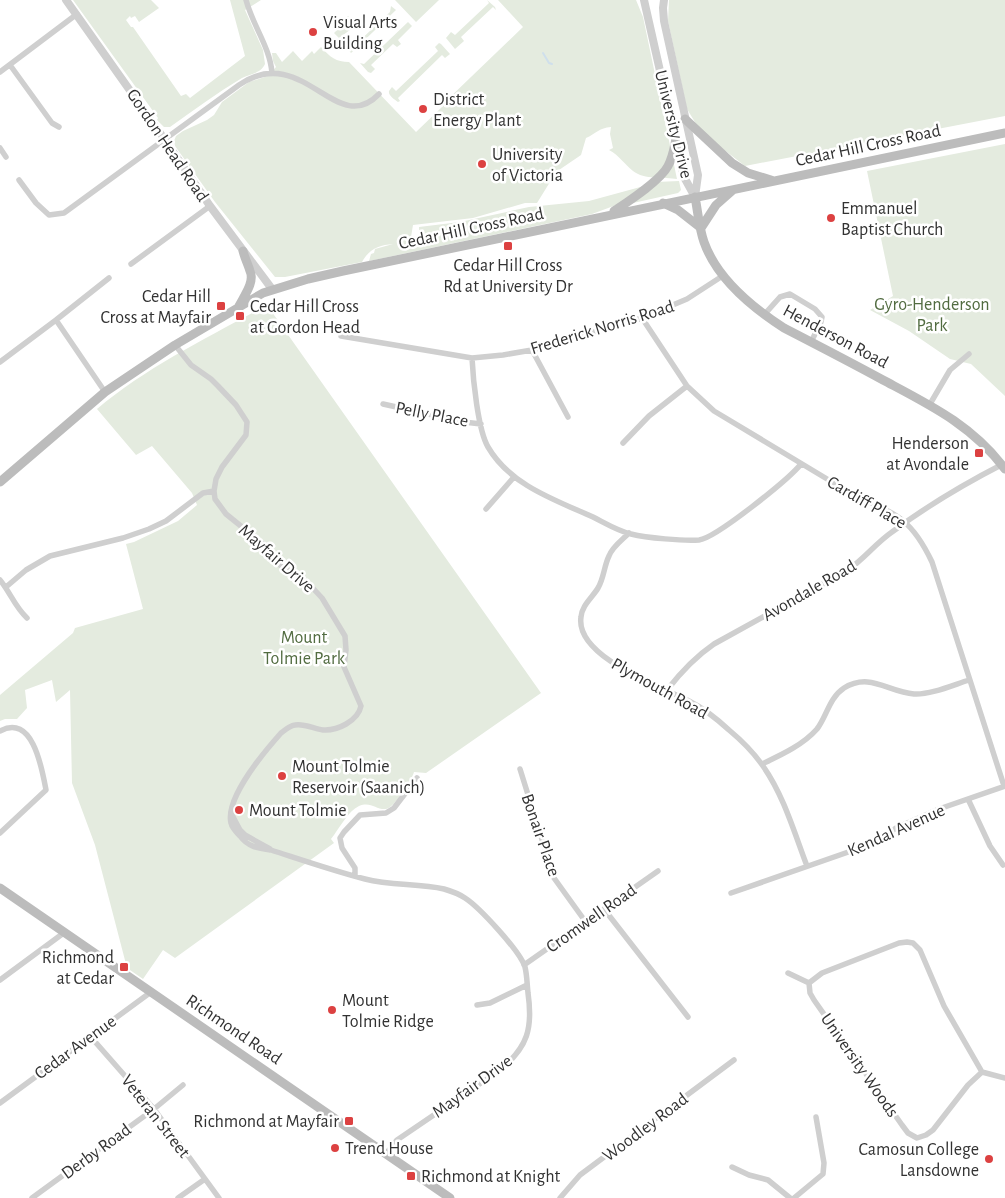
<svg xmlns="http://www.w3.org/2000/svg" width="1005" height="1198" font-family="'Alegreya Sans',sans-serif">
<rect width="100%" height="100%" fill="#fff"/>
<path fill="#e4ebdf" d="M73,0H151L159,8L139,22L135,16L131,18L130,16L126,20L131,27H133L181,96L186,94L190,98L245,56L230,0H261L245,10L263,50L265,64C261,73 251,74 242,78C217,93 194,110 170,127H164L157,120L158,118Z
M395,0H439L416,22Z
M487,0L495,7L496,10L493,7L461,37L464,41L455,49L446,38L451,32L455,35L489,3Z
M498,0H636L643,17L677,179C665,177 644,180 633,171C624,164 620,156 609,150L613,148L610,134L611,127C599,128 597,133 586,138L581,155L559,170L550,182L537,203H525L473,218L413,225L411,237L405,241L419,238V227L460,222L529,207L589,201L644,186L619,204L592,214L369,261L371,254L374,253L375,249L393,244C379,245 369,249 362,262L285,277H275L215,202L175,146L174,141L176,136L183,131L207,120L214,115L222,102L249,82L268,76L276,67L273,61L272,53H276L282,62L293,51L302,61L312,51L314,54L321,47C330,57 336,62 349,62L416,132L443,106L445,102L523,27Z
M669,0H1005V116L745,166L701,132L687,109L668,21Z
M391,6L396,10L351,53L347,48L353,47L390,12Z
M348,16L352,20L354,27L339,38L334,33L337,30L332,25L341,17L344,19Z
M408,22L412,26L398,40L401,44L397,47L393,44L371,65L375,69L371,73L368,72L360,63L364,64Z
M439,43L441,44L450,54L445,58L442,55L398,98L400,101L398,102C394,99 388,95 389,91L392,87L396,91L438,51L435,47Z
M1005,144V396L971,364L950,359L909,331L870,310L893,296L867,171Z
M679,181L681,190L678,193L633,203L656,182Z
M267,305L541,693L426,773L414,772C412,780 394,808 386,809C376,810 371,801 359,806C348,811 339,829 331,839L334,843L175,958L163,950L143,979L127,968L95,845L72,783L70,690L56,702L52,680L25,690L27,708L17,719H5L0,721V695L73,633L75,628L143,609L126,544L134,542L178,521L197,505L192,493L152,446L136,455L97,409C148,366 209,337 267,305Z"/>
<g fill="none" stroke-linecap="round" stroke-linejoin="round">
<path stroke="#cfdfec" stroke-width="2" d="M543,53L549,63L552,64"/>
<path stroke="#cfcfcf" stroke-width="5.5" d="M246,0C253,26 270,47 272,73
M10,65L52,123L59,127
M0,72L77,14
M0,148L6,157
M19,180L36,203L49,215L64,213L239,85C303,41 336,139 379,94
M131,264L210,206
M764,315L780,297L790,294L815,309L822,317L821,322L811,342
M642,318L687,386L714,411L857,497C898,513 913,522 932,562L1004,786
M56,320L105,392
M341,336L472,358L503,355L532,350L642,318L687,299L724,275
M175,345L191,365L211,379L218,386L236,405L247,422L246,435L222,467L216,479L214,491L215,499L226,514L263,544L280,565L309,584L322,598L345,636L346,650L344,667L361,706C358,721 337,731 323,730C314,729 304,723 295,725C289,726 285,730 281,733C265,751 225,798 231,823C232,828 237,833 240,836C248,847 258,848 271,850C302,860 334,871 365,879C391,886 418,883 444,889C451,891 459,894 465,898C479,907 520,951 525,967C527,975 527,984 528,993C533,1028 528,1047 500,1070L397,1140L387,1153
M532,350L568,417
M472,358C473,379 478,430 488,447C510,485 555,500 593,517C605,523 618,531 631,534C647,538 683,541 699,540C716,538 789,479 801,464
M0,362L56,320L109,278
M383,404L464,422L481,424
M930,404L950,370L969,354
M623,443L649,416L687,386
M486,509L514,477
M629,533C622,540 612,547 609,556C604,566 604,578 598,588C592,598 582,605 581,617C575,657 662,687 689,701C703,708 717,719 729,730C741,740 754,753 763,766C784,796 794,832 807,866
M0,580C10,592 15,607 27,618
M6,587L26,570L50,556L123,538L149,529L166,521L203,493L214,491
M667,690C681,672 695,657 714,644L848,570C864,559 876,543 892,532C927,506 964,484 1003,464
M0,731C33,713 42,769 46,790L0,833
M762,764C781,755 803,745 817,729C827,716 829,698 844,688C870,672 888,692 914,694C930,695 953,685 969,680
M520,769L554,878L585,921
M968,799L990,846L1003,865
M232,815L240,830L245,835L270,849
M355,876V868L342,848L340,838L344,832L360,815L386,813L394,808L417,778
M731,893L877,842L896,828L939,809L1005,786
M604,909L688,1017
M907,942L913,943L920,950L944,1006L982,1072L968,1085L933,1130L926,1135L917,1138L908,1133L902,1125L814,1000L810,993L809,983L822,973L899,943Z
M524,965L658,871
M788,973L809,983
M0,980L65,932
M477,1005L490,1003L527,985
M90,1036L154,1109L219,1198
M982,1072L1005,1078
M0,1103L151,992
M732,1167L749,1175L768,1180L790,1198
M32,1198L154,1109L183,1085
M178,1198L205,1179
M560,1198L580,1175L734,1060
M794,1198L823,1174L824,1163L816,1117"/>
<path stroke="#cfcfcf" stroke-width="8" d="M66,0L165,140L210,206L272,289
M644,0L684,177L695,197
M664,0L663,8L664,21L698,175L695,197"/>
<path stroke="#bcbcbc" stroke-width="9" d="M685,119L732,163L748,173L771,180
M695,197C698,212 699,228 704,242C717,279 753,308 784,328C817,345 850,362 883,380C930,405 972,425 1005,469
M663,203L678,210L701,228
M614,211C629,201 660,181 668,166C673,157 674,148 676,139
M701,228L716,205L733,190
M239,306C244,296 255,282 250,271C248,264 245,259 243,251
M0,482L105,392L175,345L263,293L308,279L343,271L1005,133
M0,888L450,1198"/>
</g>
<g fill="#dc4141" stroke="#fff" stroke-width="2">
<circle cx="313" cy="32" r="5"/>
<circle cx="423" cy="109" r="5"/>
<circle cx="482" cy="164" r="5"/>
<circle cx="831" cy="218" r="5"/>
<rect x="503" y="241" width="10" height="10" rx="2.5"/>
<rect x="216" y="301" width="10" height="10" rx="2.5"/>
<rect x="235" y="311" width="10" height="10" rx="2.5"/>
<rect x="974" y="448" width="10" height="10" rx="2.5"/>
<circle cx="282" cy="776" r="5"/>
<circle cx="239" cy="810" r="5"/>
<rect x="119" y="962" width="10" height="10" rx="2.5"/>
<circle cx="332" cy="1010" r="5"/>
<rect x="344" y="1116" width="10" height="10" rx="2.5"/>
<circle cx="335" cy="1148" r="5"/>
<circle cx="989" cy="1159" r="5"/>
<rect x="406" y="1171" width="10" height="10" rx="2.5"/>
</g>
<g text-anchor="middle" stroke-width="5" stroke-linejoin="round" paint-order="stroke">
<g font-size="18" fill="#323232" stroke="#fff" text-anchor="start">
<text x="323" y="28">Visual Arts<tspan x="323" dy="21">Building</tspan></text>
<text x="433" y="105">District<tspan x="433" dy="21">Energy Plant</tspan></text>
<text x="492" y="160">University<tspan x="492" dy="21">of Victoria</tspan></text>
<text x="841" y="214">Emmanuel<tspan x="841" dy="21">Baptist Church</tspan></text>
<text x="508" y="271" text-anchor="middle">Cedar Hill Cross<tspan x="508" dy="21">Rd at University Dr</tspan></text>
<text x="211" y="302" text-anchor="end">Cedar Hill<tspan x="211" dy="21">Cross at Mayfair</tspan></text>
<text x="250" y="312">Cedar Hill Cross<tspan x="250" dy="21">at Gordon Head</tspan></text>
<text x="969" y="449" text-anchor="end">Henderson<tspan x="969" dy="21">at Avondale</tspan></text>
<text x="292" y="772">Mount Tolmie<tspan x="292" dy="21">Reservoir (Saanich)</tspan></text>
<text x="249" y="816">Mount Tolmie</text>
<text x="114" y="963" text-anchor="end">Richmond<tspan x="114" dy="21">at Cedar</tspan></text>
<text x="342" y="1006">Mount<tspan x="342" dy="21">Tolmie Ridge</tspan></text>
<text x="339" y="1127" text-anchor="end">Richmond at Mayfair</text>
<text x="345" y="1154">Trend House</text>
<text x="979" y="1155" text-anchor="end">Camosun College<tspan x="979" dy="21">Lansdowne</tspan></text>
<text x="421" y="1182">Richmond at Knight</text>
</g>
<g font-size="18" fill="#323232" stroke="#fff">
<text transform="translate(674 124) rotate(76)" y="6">University Drive</text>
<text transform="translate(168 145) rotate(56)" y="6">Gordon Head Road</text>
<text transform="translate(868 145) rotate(-12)" y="6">Cedar Hill Cross Road</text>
<text transform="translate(471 228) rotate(-12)" y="6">Cedar Hill Cross Road</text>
<text transform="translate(602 327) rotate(-17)" y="6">Frederick Norris Road</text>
<text transform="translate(836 336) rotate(28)" y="6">Henderson Road</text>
<text transform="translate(432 414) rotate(11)" y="6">Pelly Place</text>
<text transform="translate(867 502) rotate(30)" y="6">Cardiff Place</text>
<text transform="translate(277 558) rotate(41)" y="6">Mayfair Drive</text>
<text transform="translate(809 590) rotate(-30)" y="6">Avondale Road</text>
<text transform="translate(660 688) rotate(29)" y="6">Plymouth Road</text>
<text transform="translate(896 830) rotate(-24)" y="6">Kendal Avenue</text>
<text transform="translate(541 835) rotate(71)" y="6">Bonair Place</text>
<text transform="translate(591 918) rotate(-35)" y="6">Cromwell Road</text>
<text transform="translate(234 1029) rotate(34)" y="6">Richmond Road</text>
<text transform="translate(75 1047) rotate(-36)" y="6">Cedar Avenue</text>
<text transform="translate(860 1065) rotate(55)" y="6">University Woods</text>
<text transform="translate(472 1086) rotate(-36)" y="6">Mayfair Drive</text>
<text transform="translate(156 1116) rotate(52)" y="6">Veteran Street</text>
<text transform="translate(645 1127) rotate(-37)" y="6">Woodley Road</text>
<text transform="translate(96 1151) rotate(-36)" y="6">Derby Road</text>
</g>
<g font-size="18" fill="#526c41" stroke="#fff">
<text x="932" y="310">Gyro-Henderson<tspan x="932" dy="21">Park</tspan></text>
<text x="304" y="643">Mount<tspan x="304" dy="21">Tolmie Park</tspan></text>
</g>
</g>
</svg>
